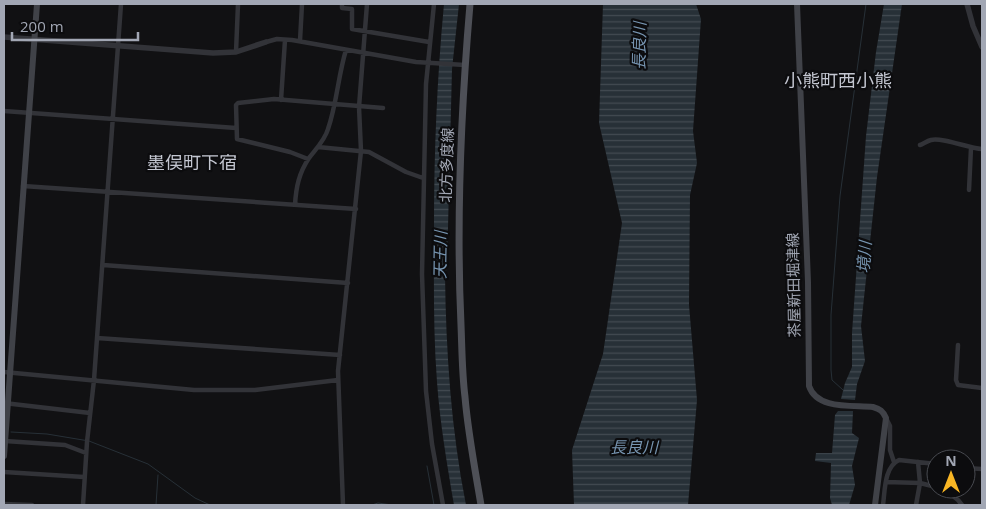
<svg xmlns="http://www.w3.org/2000/svg" width="986" height="509" font-family="'Open Sans','Noto Sans JP',sans-serif">
<defs>
<pattern id="water-rules" width="6" height="5" patternUnits="userSpaceOnUse" patternTransform="scale(1.25)"><rect width="6" height="5" fill="#273037"/><path d="M0 2.5h6" fill="none" stroke="#434b52"/></pattern>
</defs>
<rect width="100%" height="100%" fill="#111113"/>
<path fill="url(#water-rules)" d="M444,4H459L452,69L447,267L445,275C446,352 451,429 466,505H454C447,464 440,423 437,382C433,330 434,278 434,227C434,152 437,78 444,4Z
M603,4H696L701,19L693,131L697,163L690,195L689,305L697,400L688,505H574L572,450L603,354L622,223L599,123Z
M884,4H902L877,177L869,251L861,326L865,361L857,384L855,400L841,399L845,383L852,367V333L866,136L876,52Z
M838,411H853L852,433L859,438L852,466L855,485L849,505H832L830,498L831,463L815,461L816,453H832L835,415Z"/>
<g fill="none" stroke-linecap="round" stroke-linejoin="round">
<path stroke="#273037" stroke-width="1" d="M843,390L832,380L831,370V315L840,196L866,4
M11,432L47,434L89,441L148,464L195,498L210,505
M427,466L434,505
M156,505L158,475
M372,505L378,503L392,505
M428,505H433"/>
<path stroke="#323338" stroke-width="4.5" d="M342,4V8L352,9V29L429,42
M434,4L426,84L422,274L426,391L432,444L443,505
M300,41L302,4
M266,42L277,39L292,40L416,62L465,65
M236,52L238,4
M281,100L285,40
M4,111L236,128
M920,145C923,144 927,141 931,140C942,137 968,148 982,149
M318,147L369,152L406,172L423,178
M308,159L290,152L237,139L236,105L238,103L274,99L383,108
M23,186L356,209
M969,190L971,148
M295,205C296,187 299,173 309,158C316,149 325,140 328,129C337,103 338,76 346,50
M103,265L348,283
M97,338L340,355
M958,345L956,380L958,385L982,388
M4,372L194,390H255L338,380
M4,403L90,413
M887,420L890,426V450L894,462
M5,441L65,445L86,453
M918,462L920,483L936,487
M966,468L982,469
M4,472L84,477
M886,482L920,483L916,505
M944,489L958,500L962,505
M4,504L32,505
M83,505L87,442L94,380L121,4
M343,505L338,371L361,151L359,107L367,4
M883,505C885,491 884,467 899,460L936,464"/>
<path stroke="#323338" stroke-width="5.5" d="M967,4L973,26L982,47
M4,37L213,53L236,52L266,42"/>
<path stroke="#404248" stroke-width="6" d="M797,4L808,282L809,386C817,410 852,405 873,407C880,409 883,411 886,418L875,505
M4,456L37,4"/>
<path stroke="#4e5057" stroke-width="7" d="M470,4C461,110 456,218 461,325C462,349 462,373 465,397C468,433 475,469 481,505"/>
</g>
<g text-anchor="middle" stroke-width="4.5" stroke-linejoin="round" paint-order="stroke">
<g font-size="15" fill="#a2a7b4" stroke="#0c0c0e">
<text transform="translate(447 165) rotate(-88)" y="5">北方多度線</text>
<text transform="translate(794 285) rotate(-91)" y="5">茶屋新田堀津線</text>
</g>
<g font-size="16" font-style="italic" fill="#7795b1" stroke="#0c0c0e">
<text transform="translate(639 46) rotate(-89)" y="6">長良川</text>
<text transform="translate(440 255) rotate(-89)" y="6">天王川</text>
<text transform="translate(864 257) rotate(-86)" y="6">境川</text>
<text x="634" y="453">長良川</text>
</g>
<g font-size="18" fill="#c3c6d0" stroke="#0c0c0e">
<text x="838" y="87">小熊町西小熊</text>
<text x="192" y="169">墨俣町下宿</text>
</g>
</g>
<rect width="986" height="509" fill="none" stroke="#a2a7b4" stroke-width="10"/>
<g transform="translate(951 474)"><circle r="24" fill="#0c0c0e" stroke="#484a50"/>
<path d="M0-4L9 19L0 12L-9 19Z" fill="#f9b624"/>
<text y="-8" font-size="14" font-weight="bold" text-anchor="middle" fill="#a2a7b4">N</text>
</g>
<path d="M12 32v8h126v-8" fill="none" stroke="#a2a7b4" stroke-width="2.5"/>
<text x="20" y="32" font-size="15" fill="#a2a7b4" stroke="#0c0c0e" stroke-width="4" paint-order="stroke">200 m</text>
</svg>
